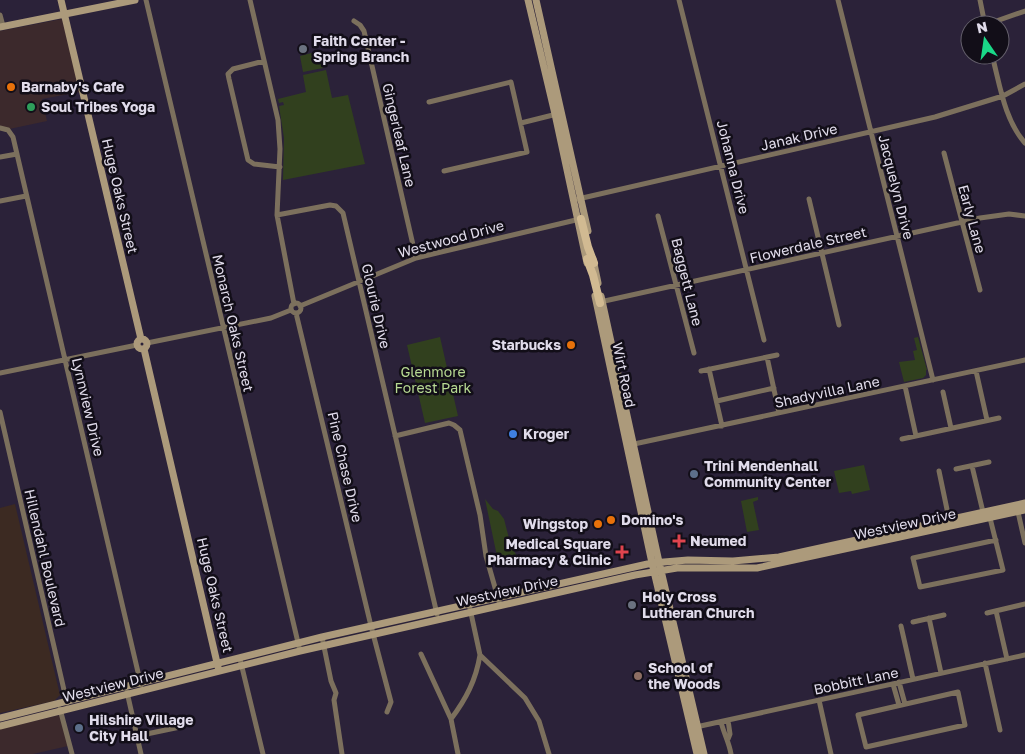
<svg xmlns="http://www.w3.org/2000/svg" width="1025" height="754" font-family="'Golos Text',sans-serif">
<rect width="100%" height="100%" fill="#2b2239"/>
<path fill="#3c292c" d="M62,19L80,92L42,99L47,121L0,131V31Z
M60,715L68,746L33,754H0V729Z"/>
<path fill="#3c2a22" d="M15,504L60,695L54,701L0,713V508Z"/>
<path fill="#31401e" d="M319,51L323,68L303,72L300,56Z
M326,70L332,98L348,95L365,164L283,180L284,138L279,106L284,105L283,102L279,103L278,99L306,92L303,75Z
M440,337L458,416L425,423L407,345Z
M918,337L927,370H926V375L923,378L904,382L899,362L915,360L913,351L917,350L914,338Z
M864,465L870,490L852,494L851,491L839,493L834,471Z
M758,497V500L753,502L759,530L747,532L741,501Z
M485,499L493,509L498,511L504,519L511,546L517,556L498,561Z"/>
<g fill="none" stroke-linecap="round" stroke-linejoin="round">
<path stroke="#7c705d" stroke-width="5" d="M146,0L300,651
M250,0L278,120L280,149L277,215L294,304
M679,0L764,340
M838,0L933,380
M980,0L985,25
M0,15L3,26
M354,21L360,25L364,31L416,258
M985,25L1025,11
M992,55C1000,85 1004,119 1025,143
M264,61L233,69L228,74L229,79L248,160L254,164L280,167
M429,102L511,82L527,152L444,171
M521,123L557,114
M0,128L8,130L13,137L141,685
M944,153L980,290
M0,157L17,154
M578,199L935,117L1003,96L1025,84
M809,199L839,325
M0,201L26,196
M277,215L330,205L336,206L343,213L437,614
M658,216L694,353
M600,302L980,218L1009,214L1025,216
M291 308a5 5 0 1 1 10 0a5 5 0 1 1-10 0Z
M300,306L416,258L580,219
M296,313L371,626L391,702L387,712
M147,343L271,318L291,310
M767,357L779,413
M709,369L722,426
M701,371L777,355
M976,371L987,420
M0,373L137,345
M905,386L916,436
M943,392L951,428
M717,401L774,388
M0,412L67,703
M395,436L449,423L454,425L460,430L480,515L486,556L500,605
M902,439L999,418
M634,444L1025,360
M972,466L983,512
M956,469L989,462
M939,471L949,519
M1018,512L1025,543
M990,518L1003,570L920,587L913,558L996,540
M469,604L480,655L525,698L539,721L549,754
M996,611L1007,659
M987,613L1025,604
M929,618L941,673
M913,622L944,615
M901,626L913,679
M322,637L331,681L336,693L334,700L342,754
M421,654L451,719L458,754
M240,659L263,754
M985,663L1000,730
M899,682L905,704
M893,684L899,705
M127,692L141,754
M958,692L965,725L866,747L858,715Z
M819,700L831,754
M60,709L72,754
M451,719C466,699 476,680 480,655
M728,720L730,734L728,739
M721,722C724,734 729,742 731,754
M696,727L1025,655
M137,736L180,727"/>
<path stroke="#ac9a7b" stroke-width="7" d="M61,0L141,339
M528,0L555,114L587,263
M536,0L588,231
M0,27L135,0
M593,259L598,283
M595,296L652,563L697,754
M601,296L659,562L704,754
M137 344a5 5 0 1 1 10 0a5 5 0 1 1-10 0Z
M144,349L218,667
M0,718L322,637L652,563L688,560L733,561L779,557L1025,503
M0,726L300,651L635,575L677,568H757L1025,510"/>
<path stroke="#d1ba92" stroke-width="8" d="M581,219L588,247L594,263
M587,259L593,275L600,303"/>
</g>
<g fill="#6b7280" stroke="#120e18" stroke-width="2">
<circle cx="303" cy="49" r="5"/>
<circle cx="632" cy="605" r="5"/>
</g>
<g fill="#e8710a" stroke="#120e18" stroke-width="2">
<circle cx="11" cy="87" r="5"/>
<circle cx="571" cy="345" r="5"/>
<circle cx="611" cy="520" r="5"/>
<circle cx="598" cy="524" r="5"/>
</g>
<circle fill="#2e9e5b" stroke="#120e18" stroke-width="2" cx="31" cy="107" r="5"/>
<circle fill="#3f7fe0" stroke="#120e18" stroke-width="2" cx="513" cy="434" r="5"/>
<g fill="#5c6f8a" stroke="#120e18" stroke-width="2">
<circle cx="694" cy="474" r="5"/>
<circle cx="79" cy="728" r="5"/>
</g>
<g fill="#e0444e" stroke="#120e18" stroke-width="2">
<path d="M676.5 533.5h5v5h5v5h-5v5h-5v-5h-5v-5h5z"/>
<path d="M619.5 544.5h5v5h5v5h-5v5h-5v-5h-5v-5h5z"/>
</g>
<circle fill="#8d6e63" stroke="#120e18" stroke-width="2" cx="638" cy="676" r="5"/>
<g text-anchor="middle" stroke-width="5" stroke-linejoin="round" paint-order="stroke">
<g font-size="14" font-weight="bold" fill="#e1dceb" stroke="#120e18" text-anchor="start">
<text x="313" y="46">Faith Center -<tspan x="313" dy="16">Spring Branch</tspan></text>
<text x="21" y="92">Barnaby's Cafe</text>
<text x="41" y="112">Soul Tribes Yoga</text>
<text x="561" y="350" text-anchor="end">Starbucks</text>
<text x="523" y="439">Kroger</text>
<text x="704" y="471">Trini Mendenhall<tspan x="704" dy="16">Community Center</tspan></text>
<text x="621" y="525">Domino's</text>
<text x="588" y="529" text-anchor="end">Wingstop</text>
<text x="690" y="546">Neumed</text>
<text x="611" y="549" text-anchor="end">Medical Square<tspan x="611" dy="16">Pharmacy &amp; Clinic</tspan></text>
<text x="642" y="602">Holy Cross<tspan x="642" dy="16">Lutheran Church</tspan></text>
<text x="648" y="673">School of<tspan x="648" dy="16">the Woods</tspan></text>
<text x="89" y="725">Hilshire Village<tspan x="89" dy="16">City Hall</tspan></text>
</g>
<g font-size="14" fill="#e1dceb" stroke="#120e18">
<text transform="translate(399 135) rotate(77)" y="5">Gingerleaf Lane</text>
<text transform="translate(799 137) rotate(-13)" y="5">Janak Drive</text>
<text transform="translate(733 167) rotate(76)" y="5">Johanna Drive</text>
<text transform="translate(896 187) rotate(76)" y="5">Jacquelyn Drive</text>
<text transform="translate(120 196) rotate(77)" y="5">Huge Oaks Street</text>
<text transform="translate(972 219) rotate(75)" y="5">Early Lane</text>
<text transform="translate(451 239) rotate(-15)" y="5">Westwood Drive</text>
<text transform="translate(808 245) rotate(-13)" y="5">Flowerdale Street</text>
<text transform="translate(687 282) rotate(76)" y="5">Baggett Lane</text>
<text transform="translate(376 306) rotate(77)" y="5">Glourie Drive</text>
<text transform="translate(233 323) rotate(77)" y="5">Monarch Oaks Street</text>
<text transform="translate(624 375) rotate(78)" y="5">Wirt Road</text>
<text transform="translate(827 392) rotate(-12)" y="5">Shadyvilla Lane</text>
<text transform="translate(88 407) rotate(77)" y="5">Lynnview Drive</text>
<text transform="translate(345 467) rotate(77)" y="5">Pine Chase Drive</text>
<text transform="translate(905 524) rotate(-12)" y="5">Westview Drive</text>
<text transform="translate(45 558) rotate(77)" y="5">Hillendahl Boulevard</text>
<text transform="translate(507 591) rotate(-12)" y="5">Westview Drive</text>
<text transform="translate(215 595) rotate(77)" y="5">Huge Oaks Street</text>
<text transform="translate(856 681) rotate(-12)" y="5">Bobbitt Lane</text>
<text transform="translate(113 685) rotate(-14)" y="5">Westview Drive</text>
</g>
<g font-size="14" fill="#b7d992" stroke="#120e18">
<text x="433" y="377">Glenmore<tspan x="433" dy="16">Forest Park</tspan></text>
</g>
</g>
<g transform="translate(985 40) rotate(347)"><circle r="24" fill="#120e18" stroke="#65606c"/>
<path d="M0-4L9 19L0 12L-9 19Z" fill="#1ad988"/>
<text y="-8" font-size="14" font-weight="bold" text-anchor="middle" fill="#e1dceb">N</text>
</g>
</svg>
